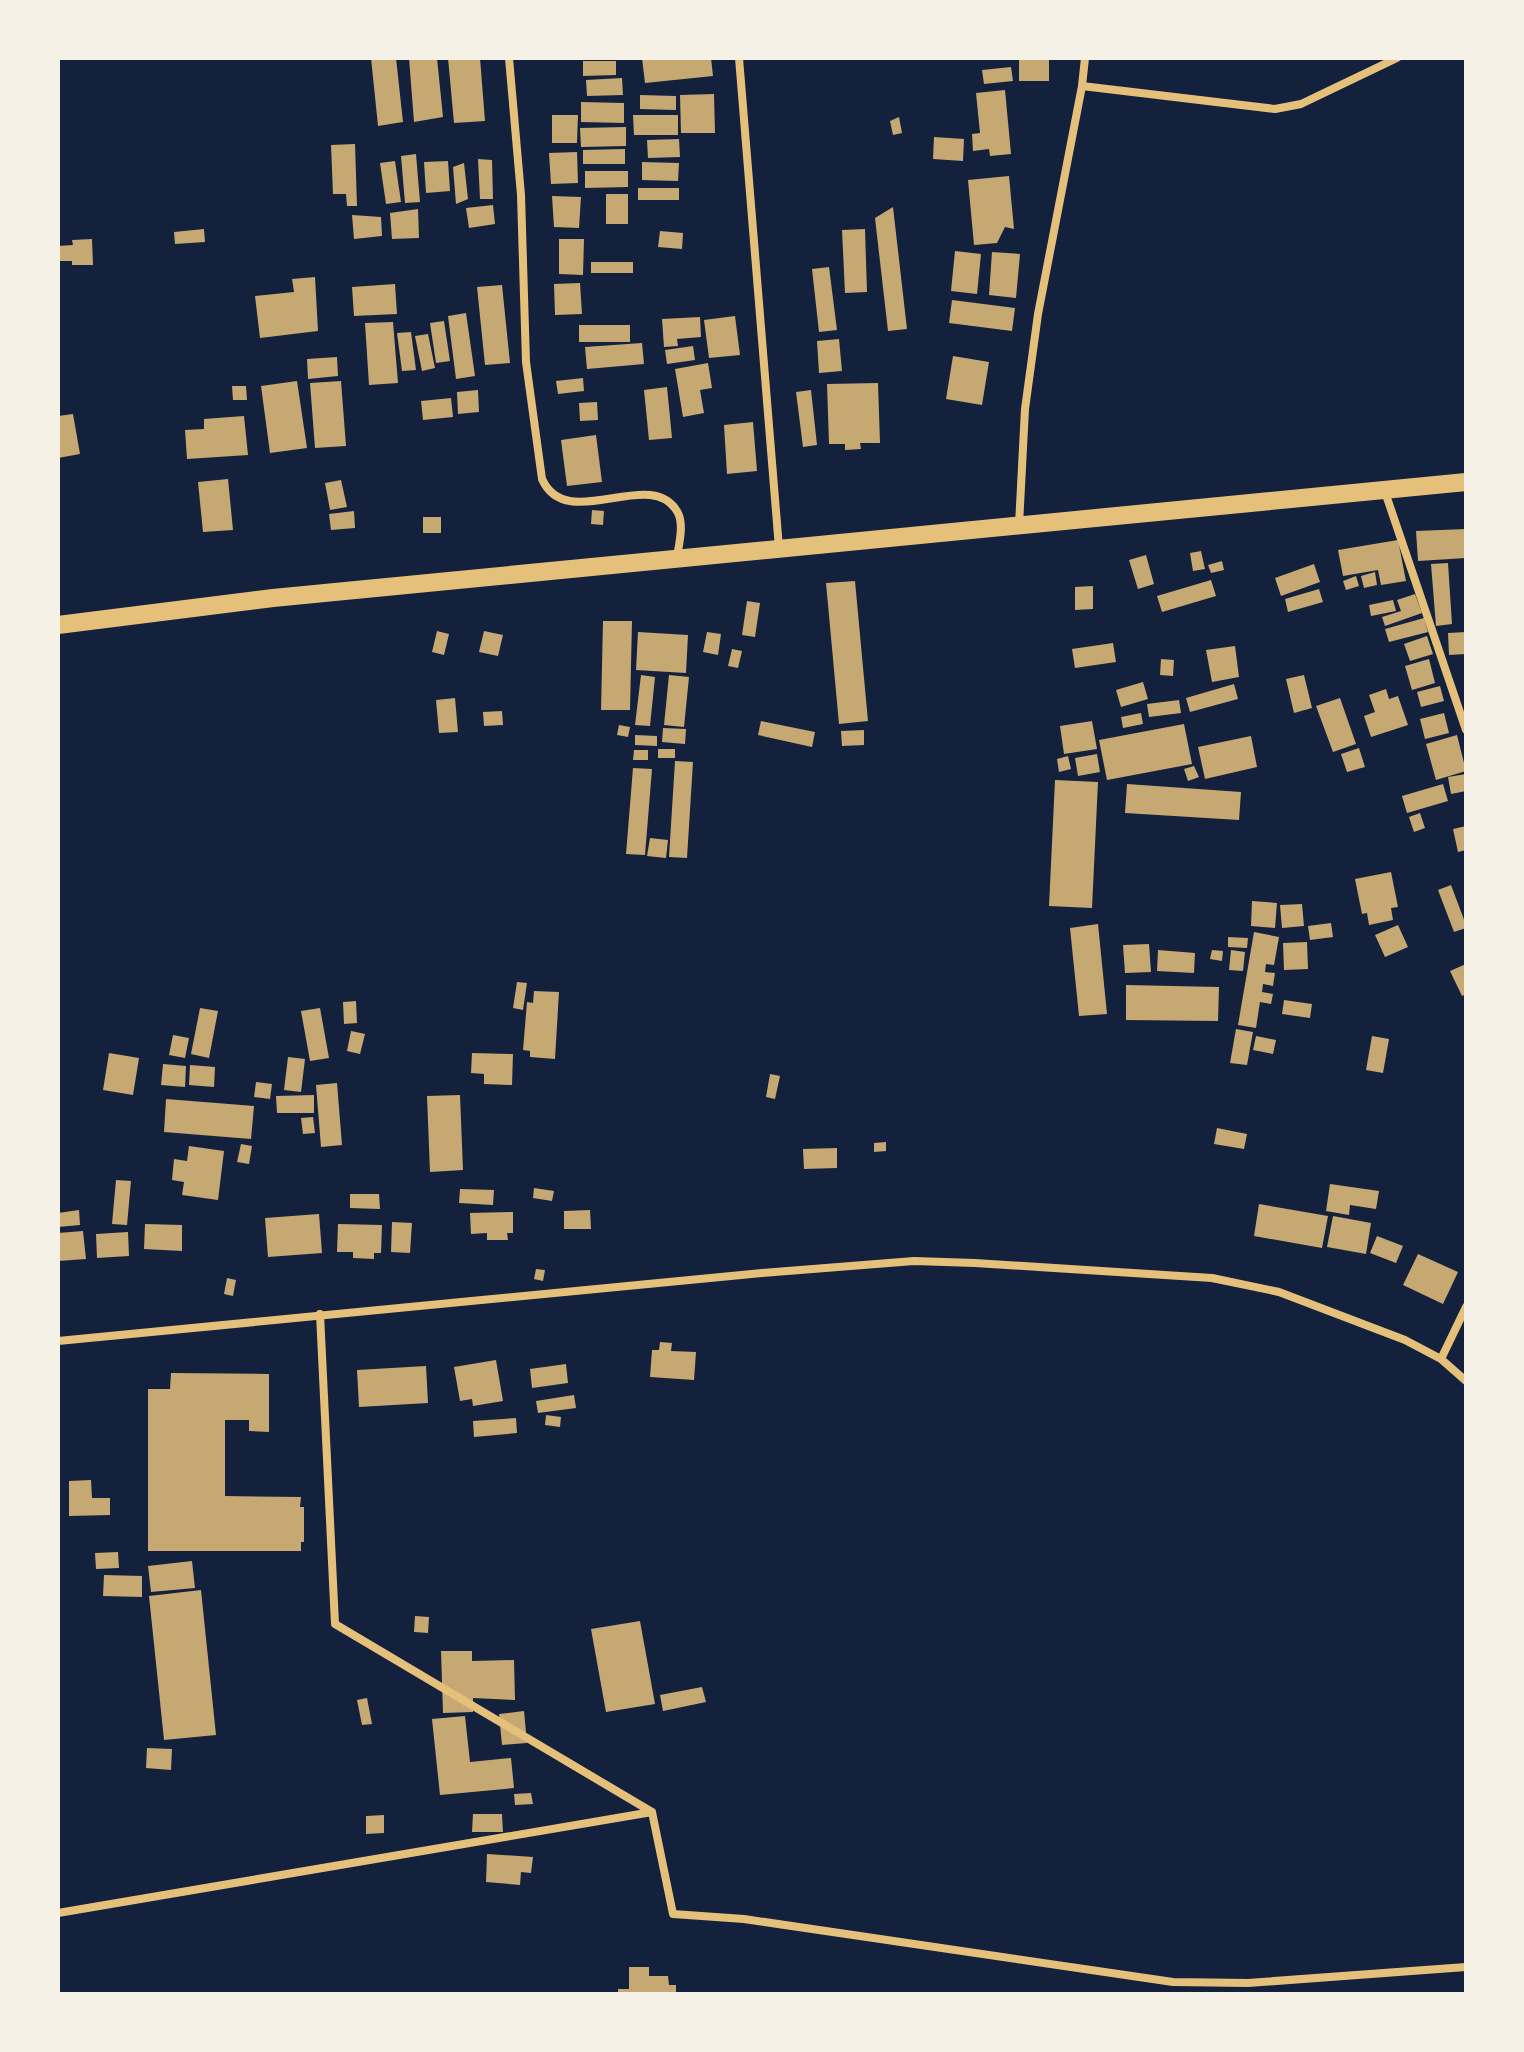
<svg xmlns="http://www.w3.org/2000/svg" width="1524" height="2052" font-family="'Work Sans',sans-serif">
<rect width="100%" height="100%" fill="#14213d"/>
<path fill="#c6a872" d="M371,58H396L403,122L378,126Z
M409,58H437L443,117L414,122Z
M448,58H480L485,121L454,123Z
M642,58H711L713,76L645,83Z
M1019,58H1049V81H1019Z
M583,61H616V75L583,76Z
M1011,67L1013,81L984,84L982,70Z
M622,78L623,95L587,96L586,80Z
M1005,90L1011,154L990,156L989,149L973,151L972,134L980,133L976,93Z
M714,94L715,133H681L680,95Z
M640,95L676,96V110L640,109Z
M581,102L624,103V123L581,122Z
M552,115H578L577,143H552Z
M633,115H678V135H634Z
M899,117L902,133L893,135L890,121Z
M626,127V146L581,147L580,128Z
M934,137L964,139L963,161L933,159Z
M679,139L680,157L648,158L647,140Z
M355,144L357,206H347L346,194H333L331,145Z
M625,149V164H583V150Z
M577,152L578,183L551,184L549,153Z
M416,154L420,202L405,203L401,156Z
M478,159L492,160L493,199H480Z
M395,161L401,202L386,204L380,163Z
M448,161L450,191L426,193L424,162Z
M642,162L679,163L678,181L642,180Z
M464,163L468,199L456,204L453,167Z
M585,171H628V187L585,188Z
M1009,176L1014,229L1005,227L997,243L974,245L968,180Z
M638,188H679V200H638Z
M606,194H628V224H606Z
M552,196L581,197L579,228L554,227Z
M493,205L495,224L469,228L466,208Z
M893,207L907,329L888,331L875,218Z
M418,209L419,238L392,239L390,213Z
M352,215L381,217L382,236L354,239Z
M204,229L205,242L175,244L174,232Z
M865,229L867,292L845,293L842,230Z
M660,231L683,233L682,249L658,247Z
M92,239L93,265H72V261H58V246L73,245L72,240Z
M559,239H584L583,275L559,274Z
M955,251L981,254L977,294L951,291Z
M992,252L1020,254L1016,298L989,295Z
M591,262H633V273H591Z
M829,267L837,330L819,332L812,269Z
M315,277L318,331L260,338L255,296L294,292L292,279Z
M580,283L582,314L555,315L554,284Z
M395,284L397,314L354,316L352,287Z
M502,285L510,363L485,365L477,287Z
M952,300L1015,308L1012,331L949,323Z
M466,313L475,376L456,379L448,316Z
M735,316L740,355L709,358L704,320Z
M700,317L701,337L677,339L678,346L664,347L662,319Z
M444,321L450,361L436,363L430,323Z
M393,322L398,383L369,385L365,323Z
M579,325H630V342H579Z
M411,332L416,370L402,371L397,333Z
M428,334L435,368L422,371L415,336Z
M839,339L842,371L819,373L817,341Z
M642,343L644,364L587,369L585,347Z
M693,346L695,360L667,364L665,350Z
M953,356L989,362L982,405L946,399Z
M337,357L338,376L308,379L307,359Z
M708,363L712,388L700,390L704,413L683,417L675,369Z
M583,378L584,391L558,394L556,381Z
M297,381L307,448L270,453L261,386Z
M341,381L346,446L315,448L310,383Z
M878,383L880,443H860L861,449L845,450V444H829L827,384Z
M232,386H246L247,400H233Z
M667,387L672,438L649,440L644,390Z
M478,390L479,412L458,414L457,392Z
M811,390L817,445L803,447L796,392Z
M451,398L453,417L423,420L421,401Z
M597,402L598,420L580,421L579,403Z
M73,414L80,454L58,458V416Z
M244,416L248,455L187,459L185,430L204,429V419Z
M753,422L757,471L727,474L724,425Z
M596,435L602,482L567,486L561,440Z
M228,479L233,530L203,532L198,482Z
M341,480L347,507L330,510L325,483Z
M592,510L604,511L603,525L591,524Z
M354,511L355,528L331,530L329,514Z
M423,517H441V533H423Z
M1466,529V558L1418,561L1416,531Z
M1398,540L1406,581L1381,585L1378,570L1343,576L1338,550Z
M1201,551L1205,569L1193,571L1190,553Z
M1146,555L1154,584L1138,589L1129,560Z
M1222,561L1224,570L1211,573L1208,565Z
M1448,563L1452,624L1436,626L1431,564Z
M1314,564L1320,582L1281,596L1275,578Z
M1375,572L1377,585L1364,588L1361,576Z
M1356,576L1359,586L1346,590L1343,581Z
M1211,580L1216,596L1162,612L1157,596Z
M855,581L868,721L839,724L826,583Z
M1093,586V609L1075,610V587Z
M1319,589L1323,602L1288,612L1285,599Z
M1415,594L1422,613L1385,626L1382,617L1401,611L1397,600Z
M1393,600L1396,611L1371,616L1369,605Z
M747,601L760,603L755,637L742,635Z
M1424,618L1428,632L1389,642L1385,629Z
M603,621H632L630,710H601Z
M437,631L449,634L444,655L432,652Z
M484,631L503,635L498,656L479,652Z
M638,632L688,635L686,673L636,670Z
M707,632L721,634L718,655L703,652Z
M1466,632V654L1449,655L1448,633Z
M1427,636L1433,654L1410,661L1404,644Z
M1113,643L1116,662L1075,668L1072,649Z
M1235,646L1239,677L1212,682L1206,650Z
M732,649L742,651L738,668L728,666Z
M1161,659L1174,660L1173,676L1160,675Z
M1429,659L1435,683L1412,690L1405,666Z
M641,675L655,677L650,726L635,725Z
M669,675L689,677L684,727L664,725Z
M1304,675L1312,708L1294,713L1286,679Z
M1143,682L1148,699L1121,707L1116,690Z
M1234,684L1238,699L1190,712L1186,698Z
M1440,686L1444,701L1421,707L1417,692Z
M1386,689L1389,699L1398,696L1408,725L1371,737L1364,716L1375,712L1369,695Z
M455,698L458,732L439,733L436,700Z
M1340,698L1356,744L1333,752L1316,706Z
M1179,700L1181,713L1149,717L1147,704Z
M502,711L503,725L484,726L483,712Z
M1141,713L1143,724L1123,728L1121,717Z
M1444,713L1449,733L1425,739L1420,719Z
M761,721L815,732L812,747L758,735Z
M1092,721L1097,749L1064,754L1060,726Z
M1184,724L1192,764L1107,780L1099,740Z
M619,725L630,727L628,737L617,735Z
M663,728L686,729L685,744L662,742Z
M864,730V745L842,746L841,731Z
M635,735L657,736V746L635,745Z
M1457,735L1466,771L1436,780L1426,744Z
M1251,736L1257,767L1205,779L1198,747Z
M1359,748L1365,767L1347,772L1341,754Z
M658,749H675V758H658Z
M634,750H648V760H633Z
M1097,754L1100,772L1078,776L1075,758Z
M1068,756L1071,769L1059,772L1057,759Z
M675,761L693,762L687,858L669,857Z
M1194,766L1199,777L1188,781L1184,769Z
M633,768L652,769L645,855L626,854Z
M1466,774V791L1451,794L1448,777Z
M1055,780L1098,782L1092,908L1049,906Z
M1127,784L1241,792L1239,820L1125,813Z
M1443,784L1448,801L1407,813L1402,796Z
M1420,813L1425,828L1414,832L1409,817Z
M1466,826V850L1458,852L1453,829Z
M650,838L668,840L666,858L647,856Z
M1391,872L1398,907L1391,908L1393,920L1369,925L1367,913L1362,914L1355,879Z
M1451,885L1466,925V928L1454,932L1438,890Z
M1252,901L1277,903L1275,928L1251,926Z
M1302,904L1304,926L1282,928L1280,905Z
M1331,923L1333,937L1310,940L1308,926Z
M1098,924L1107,1014L1079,1016L1070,928Z
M1398,925L1408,947L1385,957L1375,935Z
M1254,932L1279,937L1274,965L1266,964L1265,972L1275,973L1273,986L1263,984L1262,992L1273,994L1271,1004L1260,1002L1256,1028L1238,1025Z
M1228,937L1248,938L1247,948L1228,947Z
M1307,942L1308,969L1284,970L1283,943Z
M1149,944L1151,972L1125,973L1123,945Z
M1158,950L1195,953L1194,973L1157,971Z
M1212,950L1223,951L1222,961L1210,959Z
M1231,950L1245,952L1243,971L1229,970Z
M1466,964V994L1462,996L1450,971Z
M517,982L527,983L523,1010L513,1008Z
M1126,985L1219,987L1218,1021L1126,1020Z
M534,991L559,992L555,1059L530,1057V1051L523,1050L527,1002L533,1003Z
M1284,1000L1312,1004L1310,1018L1282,1014Z
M356,1001L357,1023L344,1024L343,1002Z
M200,1008L218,1011L209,1058L191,1054Z
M320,1008L329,1058L310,1061L301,1011Z
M1236,1029L1253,1032L1247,1065L1230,1063Z
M351,1031L365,1034L360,1054L347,1051Z
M173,1035L189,1038L185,1058L169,1055Z
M1256,1036L1276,1040L1273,1054L1253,1050Z
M1372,1036L1389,1039L1383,1073L1366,1070Z
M109,1053L139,1058L133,1095L103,1090Z
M472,1053L513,1054L512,1085L484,1084V1074L471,1073Z
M288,1057L305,1059L301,1092L284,1090Z
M163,1064L186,1066L185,1087L161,1085Z
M190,1065L215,1067L214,1087L189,1085Z
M770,1074L780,1076L775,1099L766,1097Z
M256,1082L272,1084L270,1099L254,1097Z
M337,1083L342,1145L321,1147L316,1085Z
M314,1095V1113H277L276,1096Z
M460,1095L463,1170L430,1172L427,1096Z
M166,1099L254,1106L251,1139L164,1132Z
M313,1117L315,1133L303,1134L301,1118Z
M1217,1128L1247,1134L1244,1149L1214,1144Z
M886,1142V1151L874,1152V1143Z
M241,1144L252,1146L249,1164L237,1162Z
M189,1146L224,1151L218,1200L182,1195L184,1182L172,1180L174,1159L187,1161Z
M837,1148V1168L804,1169L803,1149Z
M116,1180L131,1181L127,1225L112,1224Z
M1330,1184L1379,1191L1376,1209L1350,1205L1349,1215L1326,1211Z
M534,1188L554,1191L552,1201L533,1198Z
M460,1189L494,1190L493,1205L459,1203Z
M350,1194H379L380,1209L350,1208Z
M1259,1204L1328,1216L1322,1248L1254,1236Z
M79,1210L80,1225L58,1227V1213Z
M590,1210L591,1229H564V1211Z
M513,1212V1233H507L508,1240H487V1233L471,1234L470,1213Z
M319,1214L322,1253L268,1257L265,1218Z
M1333,1216L1371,1223L1366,1254L1327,1247Z
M392,1222L412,1223L410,1253L391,1252Z
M145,1224L182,1225V1251L144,1249Z
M338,1224L382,1225L381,1253H374V1259L353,1258V1252H337Z
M83,1231L86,1259L58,1261V1233Z
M128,1232L129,1256L97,1258L96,1234Z
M1377,1236L1403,1246L1396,1263L1370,1253Z
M1418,1254L1458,1272L1443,1304L1403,1285Z
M536,1269L545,1270L543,1281L534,1279Z
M227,1278L236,1280L233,1296L224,1294Z
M660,1342L672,1343L671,1351L696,1352L694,1380L650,1377L652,1350H659Z
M496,1360L503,1401L473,1406L472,1399L460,1401L454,1367Z
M566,1364L568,1383L532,1388L530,1369Z
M426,1366L428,1403L359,1407L357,1370Z
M171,1373L269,1374V1432L249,1431V1420H225V1496L301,1497L300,1507H304V1542H301V1551H148V1389H170Z
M574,1395L576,1408L538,1413L536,1401Z
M546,1415L561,1417L560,1427L545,1425Z
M516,1418L517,1433L474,1437L473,1421Z
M91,1480L92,1498H110V1515L69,1516V1481Z
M118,1552L119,1568L96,1569L95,1553Z
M192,1561L195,1588L151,1592L148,1566Z
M104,1575L142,1576V1597L103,1596Z
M201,1590L216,1735L164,1740L149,1596Z
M415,1616L429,1617L428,1633L414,1632Z
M640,1621L655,1704L606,1712L591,1629Z
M441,1651H472V1661L514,1660L515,1700L473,1698V1712L443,1713Z
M702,1687L706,1702L663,1711L660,1695Z
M367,1698L372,1724L362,1725L357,1700Z
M524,1711L527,1743L502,1745L499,1714Z
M465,1716L470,1762L511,1758L514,1788L440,1795L432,1719Z
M147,1748L172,1749L171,1770L146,1768Z
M531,1793L533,1804L515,1805L514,1794Z
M473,1814H502L503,1832H472Z
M384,1815V1833L366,1834V1816Z
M487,1854L533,1857L531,1873L521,1872L520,1885L486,1882Z
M629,1967H649V1976H668L669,1985H676V1994H618V1989H629Z"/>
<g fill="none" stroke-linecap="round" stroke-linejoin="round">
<path stroke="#e5c07b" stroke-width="8" d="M509,58L521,195L526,362L542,479C567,535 652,464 678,513C684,525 679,544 677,557
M739,58L779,548
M1085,58L1082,86L1275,109L1301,104L1397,58
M1384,489L1466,730
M1019,525L1025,409L1038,314L1082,86
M320,1314L335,1624L652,1812
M58,1341L762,1273L914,1261L975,1263L1212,1278L1279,1292L1405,1340L1441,1359L1466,1381
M1441,1359L1466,1307
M58,1913L652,1812L673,1914L744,1919L1173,1982L1248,1983L1466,1967"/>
<path stroke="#e5c07b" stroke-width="18" d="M58,625L273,598L1466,482"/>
</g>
<rect width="1524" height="2052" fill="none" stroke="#f6f1e7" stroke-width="120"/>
</svg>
